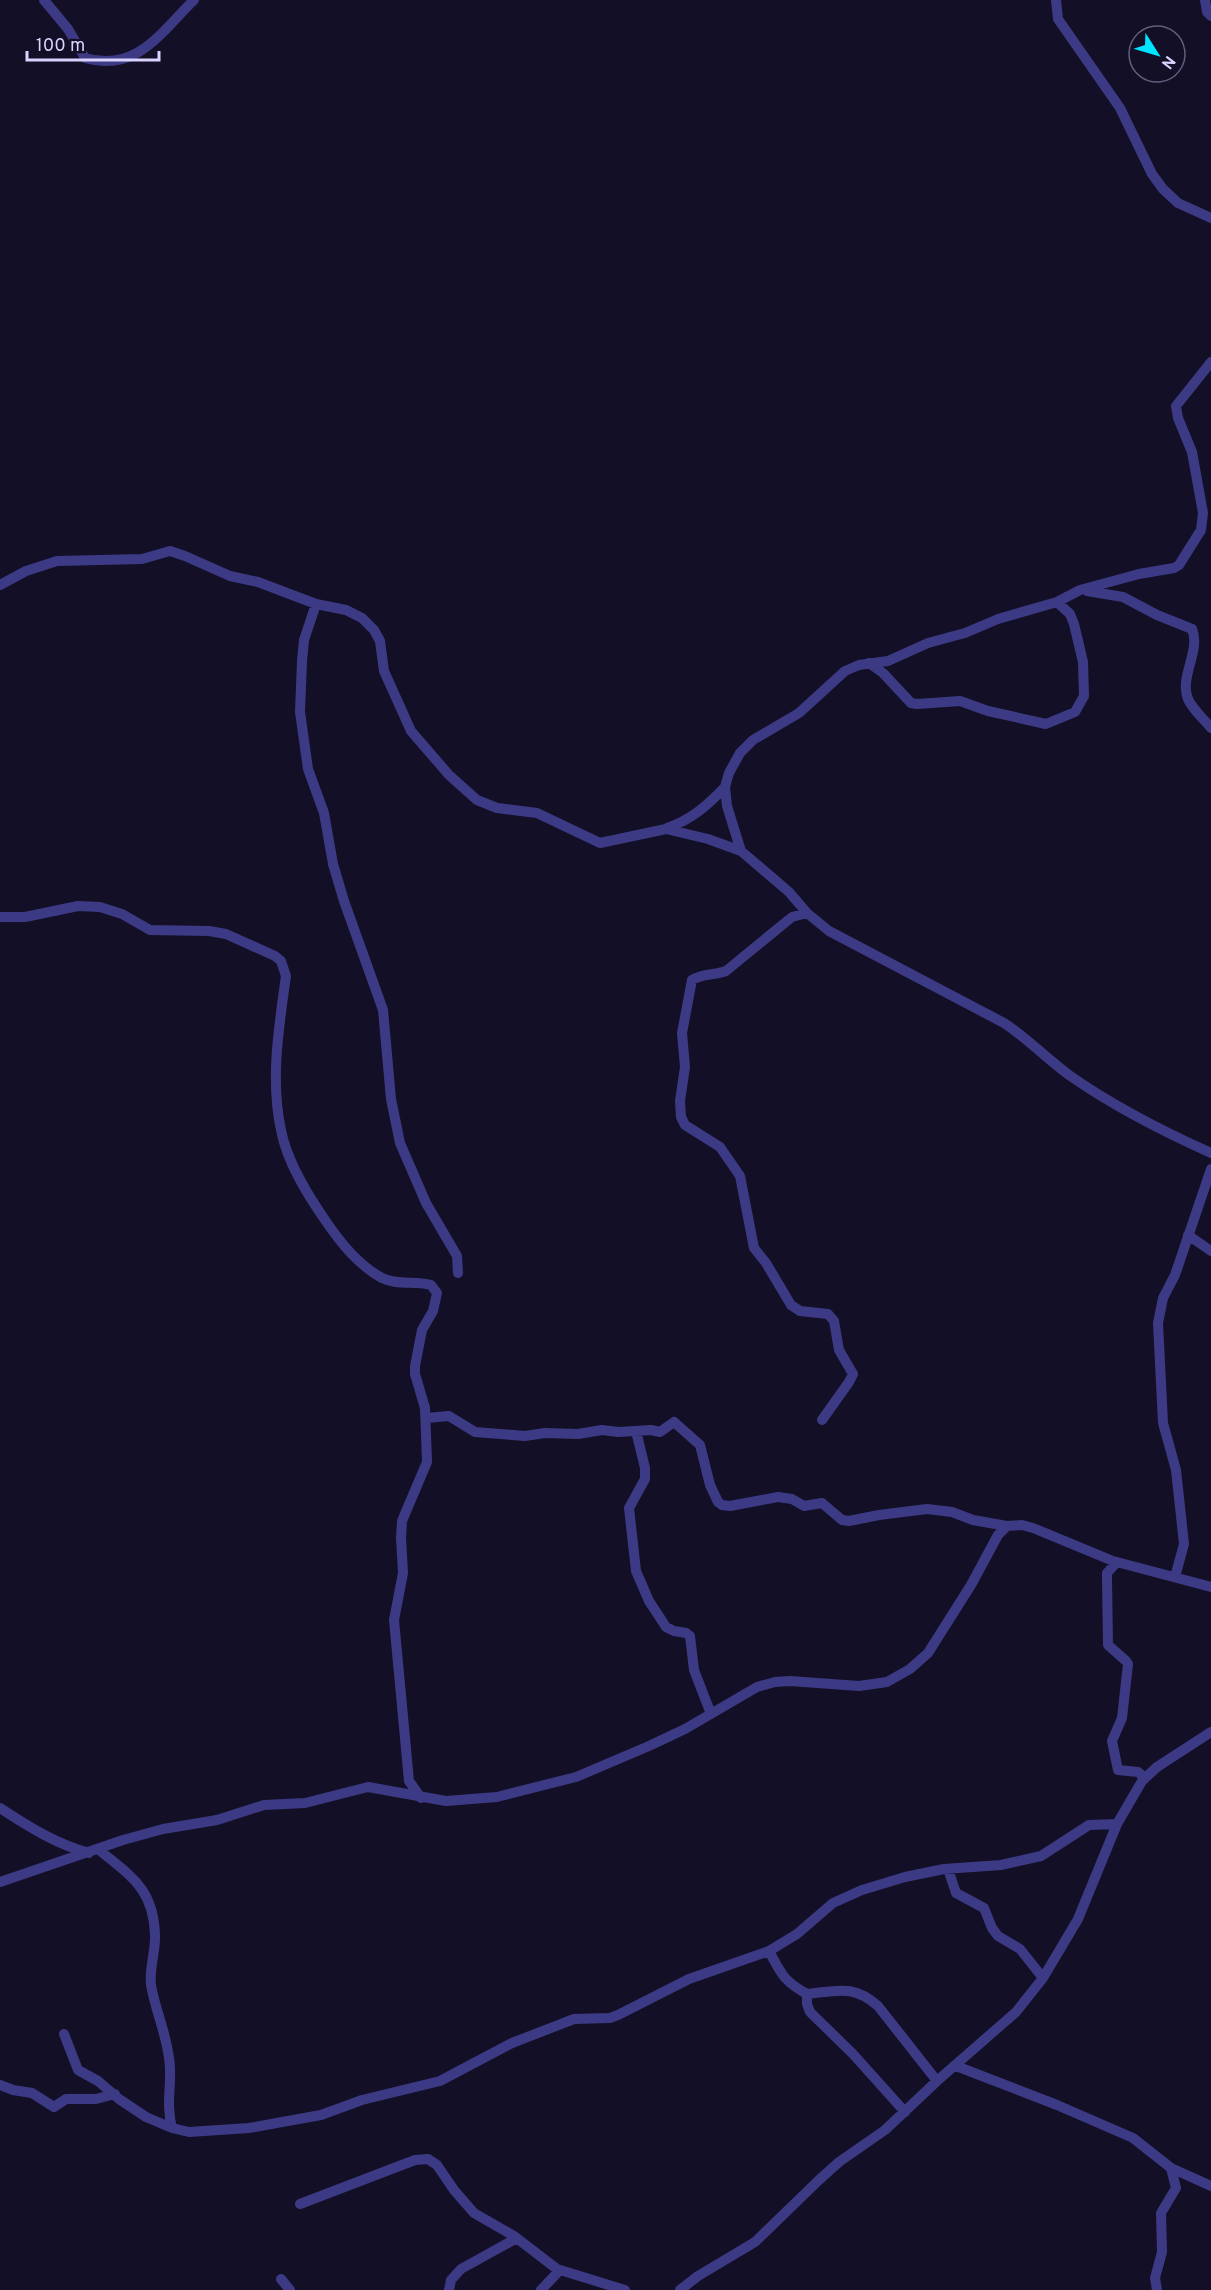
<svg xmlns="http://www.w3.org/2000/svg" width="1211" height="2290" font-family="Overpass,sans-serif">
<rect width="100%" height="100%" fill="#130f26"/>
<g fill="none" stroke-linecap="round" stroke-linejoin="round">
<path stroke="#3d3a85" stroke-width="10" d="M44,0L68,29L85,58C137,73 161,32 194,0
M1056,0L1058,19L1120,108L1152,174L1163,189L1178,203L1211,218
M1205,0L1207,12L1211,16
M1211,362L1176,406L1178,418L1192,452L1203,513L1201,530L1179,565L1174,568L1139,574L1080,590L1057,602L998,619L965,633L928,643L888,661L859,665L845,671L799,713L753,740L740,753L729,773L725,787L727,806L741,851L789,892L807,913L829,931L1004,1023C1027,1038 1046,1058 1069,1075C1113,1106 1162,1131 1211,1153
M0,585L26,571L57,561L142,559L170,551L185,556L230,576L258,582L316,604L346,610L362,618L374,630L380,641L384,671L411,731L449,775L477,800L497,808L537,813L600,843L666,829L708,839L741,851
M1087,591L1123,597L1157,615L1192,629C1201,651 1179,677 1188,699C1192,709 1204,719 1211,728
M316,604L304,640L302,661L300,712L308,769L324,813L333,864L344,901L383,1010L391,1099L400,1143L426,1203L457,1256L458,1273
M869,663L883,673L911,703L917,704L960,701L988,711L1046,724L1075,712L1084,696L1083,662L1074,624L1070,614L1057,602
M667,828C691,820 708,805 725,787
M807,913L792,917L726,971C716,975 700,974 692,980L682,1033L685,1067L680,1101L681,1117L685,1125L720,1147L740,1176L754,1248L766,1263L791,1305L800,1311L828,1314L834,1321L839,1350L853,1374L849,1382L822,1420
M0,917H25L78,906L100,907L122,914L150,930L209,931L226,934L275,956L281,961L286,976C279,1026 270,1080 281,1130C287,1162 307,1194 325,1220C340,1242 358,1265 382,1278C398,1286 415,1280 431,1285L437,1293L433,1311L422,1330L415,1366V1374L425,1408L427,1462L402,1521L401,1538L403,1573L394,1620L409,1781L421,1798
M1188,1235L1211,1251
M426,1418L449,1416L475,1432L525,1436L545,1433L578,1434L602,1430L618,1432L651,1430L660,1432L674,1422L700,1445L710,1485L718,1502L722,1505L730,1506L778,1497L792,1499L804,1506L822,1503L842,1520L849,1521L879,1515L927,1509L952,1512L973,1520L1007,1526
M636,1431L645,1468V1479L629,1508L636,1571L649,1601L666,1627L674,1631L686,1633L690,1636L694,1670L711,1714
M1117,1562L1107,1573V1577L1108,1645L1126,1661L1128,1664L1122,1718L1112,1741L1118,1770L1138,1772L1145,1778
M1175,1577L1184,1544L1176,1470L1163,1423L1158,1323L1163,1298L1175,1275L1211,1169
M0,1808C29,1827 56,1844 89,1853
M98,1849C130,1876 153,1887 155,1934C156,1951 149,1967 151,1985C155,2009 166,2033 169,2058C173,2082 165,2101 172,2128L189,2132L249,2128L321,2115L362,2100L440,2081L512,2043L574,2019L610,2018L618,2015L689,1979L769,1951L797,1934L833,1903L862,1890L905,1877L944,1869L1001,1865L1041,1856L1089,1825L1117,1824
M948,1869L956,1893L984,1908L992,1928L998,1936L1020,1949L1043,1978
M0,1882L123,1840L163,1829L217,1820L264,1805L305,1803L368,1787L446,1801L497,1797L576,1777L649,1746L685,1729L757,1687L775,1682L790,1681L859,1686L887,1682L910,1669L928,1653L971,1585L998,1535L1007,1526L1022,1525L1033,1528L1113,1561L1211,1587
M769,1951C781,1973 783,1981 807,1994V2004L810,2012L853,2054L905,2112
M807,1994C838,1991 853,1984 878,2006L937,2081
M64,2034L78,2070L98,2081L119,2099L146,2117L172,2128
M956,2066L1057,2105L1133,2138L1171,2168L1211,2186
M0,2085L13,2090L32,2093L54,2107L66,2099H96L115,2094
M300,2204L415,2160L428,2159L437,2165L454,2190L474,2213L514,2236L557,2269L625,2290
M281,2279L290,2290
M449,2290L451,2280L461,2269L517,2238
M541,2290L560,2270
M680,2290L698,2276L755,2242L819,2180L839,2162L885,2130L937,2081L1016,2012L1043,1978L1078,1919L1117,1824L1142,1781L1157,1767L1211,1732
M1157,2290L1155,2278L1162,2252L1161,2213L1176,2188L1171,2168"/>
</g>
<g transform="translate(1157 54) rotate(127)"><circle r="28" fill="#130f26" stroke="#625e7d" stroke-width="1.5"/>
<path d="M0-4.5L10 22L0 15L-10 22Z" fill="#00e5ff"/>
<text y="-9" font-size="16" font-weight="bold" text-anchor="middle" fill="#d9d4ff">N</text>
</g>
<path d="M27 51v9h132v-9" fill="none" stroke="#d9d4ff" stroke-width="3"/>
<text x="36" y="51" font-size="18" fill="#d9d4ff" stroke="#130f26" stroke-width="4.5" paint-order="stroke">100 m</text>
</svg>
